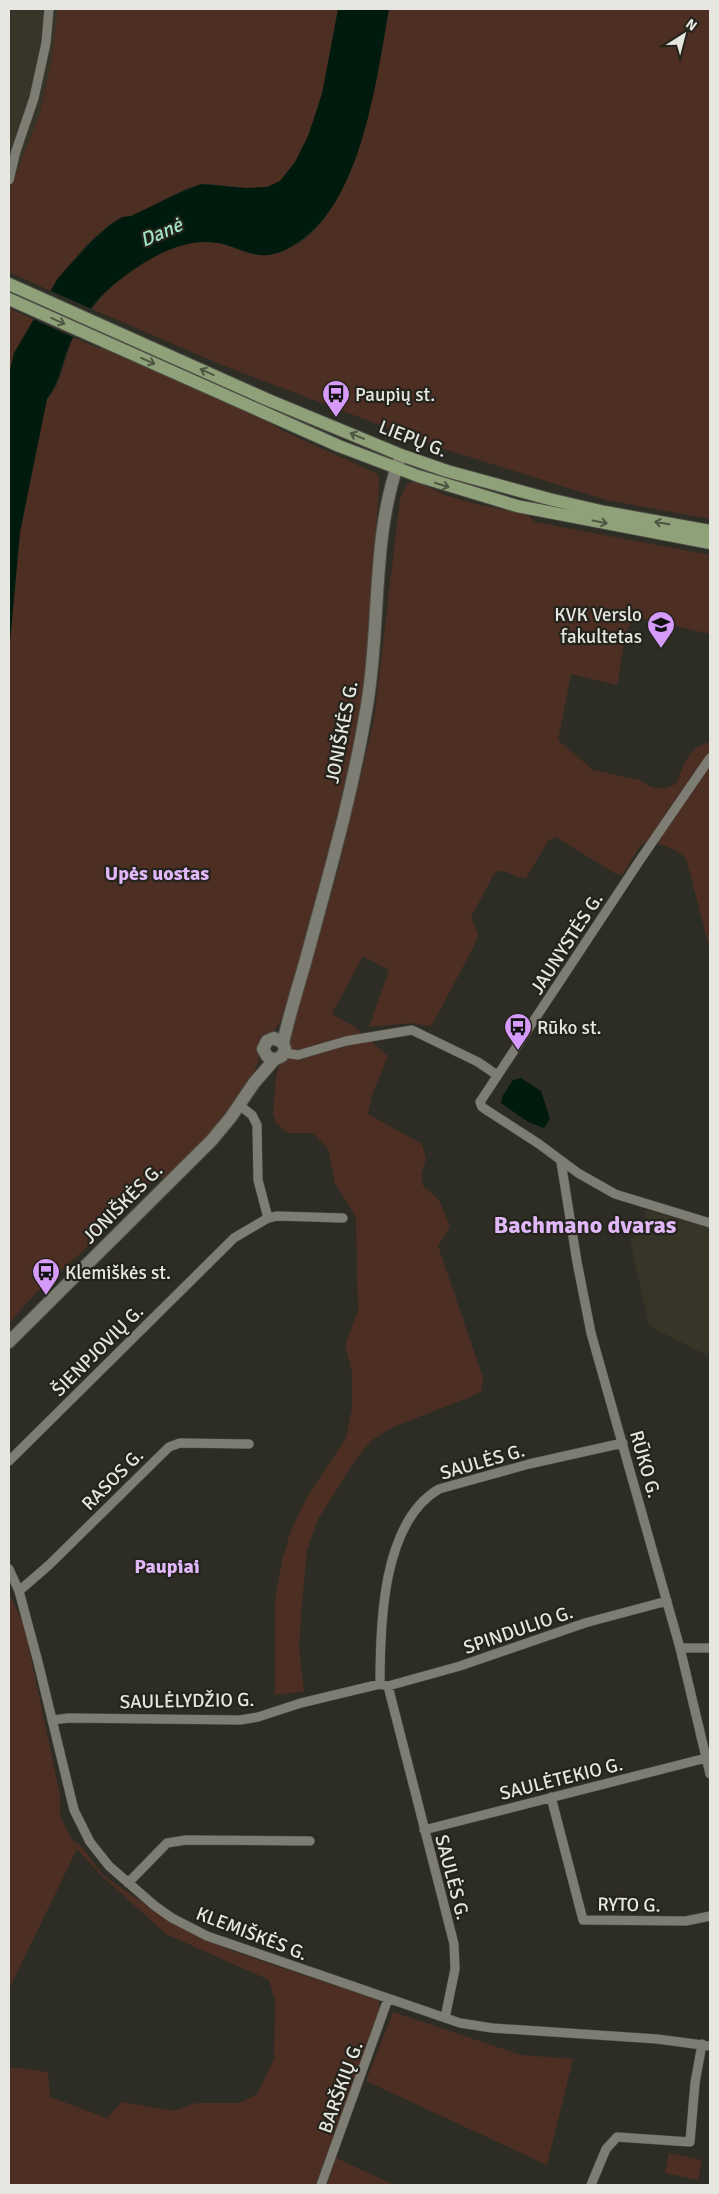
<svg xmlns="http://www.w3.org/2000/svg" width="719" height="2194" font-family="Signika,sans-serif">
<rect width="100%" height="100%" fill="#2e2d25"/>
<path fill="#363527" d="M9,9H58L52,57L40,113L9,191Z
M646,1210L710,1228V1349L708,1356L649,1326L630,1240L644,1227Z"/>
<path fill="#4d2e22" d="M58,9H338C327,63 321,137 282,179C263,198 223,181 201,185C185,187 169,197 155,204C148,208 140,213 132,216C128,217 124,216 121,218C98,228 63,269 51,291L9,272V191L40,113L52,57Z
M389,9H710V519L606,500L438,447L222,365L92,309C116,276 174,235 218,243C235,246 252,258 269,255C356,243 377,77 389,9Z
M9,304L12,305L10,309L35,320L14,353L9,375Z
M73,337L100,349L101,346L245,408L283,431L378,474L379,488L363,700L354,744L322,877L289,996L280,1022L259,1051C264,1082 187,1157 165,1181L158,1174L82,1252L35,1294L9,1323V653L20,532L47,399L57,386Z
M412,482H418L445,495L472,503L528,515L535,522L710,555V634L637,617L627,628L617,685L571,674L558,740L593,770L639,780L653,788H667L676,784C683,766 689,746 710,742V950L686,858C673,847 662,844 646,842L640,846L622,875L616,874L556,837L548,841L526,878C515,880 504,865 494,874L471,917L478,934L476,942L432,1025L425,1026L411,1023L369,1027L389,970L363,956L332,1014L356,1028L388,1056L372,1095L368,1114L422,1144L426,1159L421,1174L423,1186L439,1200L450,1227L438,1246L483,1378L481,1391L470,1397L393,1427L372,1440L356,1459L318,1519L307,1550L301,1615L299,1647L304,1691L275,1695V1601L282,1561L291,1530L306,1499L346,1438L352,1408V1373L345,1345L358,1311L356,1217L335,1183L328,1149L313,1133H288L276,1123L273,1113L276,1077L309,971L339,867L374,720L400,499L407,484Z
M9,1594L24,1625L60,1795V1816L72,1840L80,1845L103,1875L166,1919L232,1951L378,2000L381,2011L315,2185H9V2067L48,2072L50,2097L107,2118L122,2102L173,2111L197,2103H240L257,2094L274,2059L275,2001L269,1980L166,1934L102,1876L77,1849L9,1989Z
M393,2012L521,2055L573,2059L547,2165L366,2081Z
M669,2153L702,2160L698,2180L665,2173Z
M336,2158L394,2185H327Z"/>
<path fill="#001b0e" d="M338,9H389C376,81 362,207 292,246C285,250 277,254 268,255C250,257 234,245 217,243C179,237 140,263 112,286C92,302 74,331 66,354C60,372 58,384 47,399L20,532L9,653V375L14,353L58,278L91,242L110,225L122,217L131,216L179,193L201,184L245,188L267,187L280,181L295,162L308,136L322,94Z
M521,1078L541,1091L550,1119L544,1128L528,1122L501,1103L502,1097L513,1080Z"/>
<path fill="#2e2d25" d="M49,290L94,310L75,338L33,319Z"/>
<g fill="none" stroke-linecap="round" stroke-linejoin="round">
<defs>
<path id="street" d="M9,180L16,151L34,98L46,43L49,9
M710,758L640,860L480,1102L482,1107L488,1111L539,1144L578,1173L615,1194L710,1223
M284,1053L298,1055L346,1041L412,1030L478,1062L497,1075
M239,1105L252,1115L257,1125L258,1180L268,1218
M561,1162L577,1262L591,1333L680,1648L710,1774
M9,1461L234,1238L268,1218L277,1216L343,1218
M9,1569L19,1591L38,1662L74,1810L90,1842L109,1866L155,1906L172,1918L207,1936L460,2023L492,2028L657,2039L710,2046
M19,1591L49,1565L169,1447L180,1443L249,1444
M680,1648H710
M380,1684C380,1625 382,1522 439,1489L529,1464L623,1443
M388,1686L454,1944L455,1969L445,2018
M52,1720L69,1718L240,1720L258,1717L301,1703L380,1684L388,1686L460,1666L585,1623L667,1601
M551,1797L583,1920L686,1921L710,1916
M424,1830L706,1758
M128,1883L167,1843L186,1840L310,1841
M321,2185L388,1999
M591,2185L606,2149L617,2137L690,2142L695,2083L702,2044"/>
<path id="secondary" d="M283,1043C289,1016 297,990 305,963C328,878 353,792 367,705C381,624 371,536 400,458
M9,1342L212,1140L231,1117L254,1083L274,1060L282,1056L285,1049L283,1043L274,1038L267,1041L263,1049L267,1056L274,1060"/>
<path id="primary" d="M9,284L266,399L401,455L447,471L549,499L605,512L710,531
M9,299L339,446L418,476L517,506L710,543"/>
</defs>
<use href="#street" stroke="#4c4c45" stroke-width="10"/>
<use href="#secondary" stroke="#4c4c45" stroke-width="14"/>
<use href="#primary" stroke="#4c4c45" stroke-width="14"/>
<use href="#street" stroke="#7e7d74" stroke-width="9"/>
<use href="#secondary" stroke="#7e7d74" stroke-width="12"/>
<use href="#primary" stroke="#8ea179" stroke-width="12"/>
</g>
<defs><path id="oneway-shaft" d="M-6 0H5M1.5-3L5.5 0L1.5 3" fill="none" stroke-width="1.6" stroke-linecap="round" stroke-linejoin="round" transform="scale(1.25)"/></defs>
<g stroke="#4e5541">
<use href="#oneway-shaft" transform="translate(58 321) rotate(24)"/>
<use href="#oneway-shaft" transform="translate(148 361) rotate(24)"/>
<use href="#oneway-shaft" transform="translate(207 372) rotate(-156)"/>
<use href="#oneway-shaft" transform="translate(357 436) rotate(-157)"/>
<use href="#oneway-shaft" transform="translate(442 485) rotate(18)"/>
<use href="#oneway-shaft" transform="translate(600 522) rotate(11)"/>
<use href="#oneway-shaft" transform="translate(662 523) rotate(-170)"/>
</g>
<defs>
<symbol id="bus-pin" viewBox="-11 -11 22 30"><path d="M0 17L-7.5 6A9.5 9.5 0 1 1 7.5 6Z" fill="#d69bfa" stroke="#24231c"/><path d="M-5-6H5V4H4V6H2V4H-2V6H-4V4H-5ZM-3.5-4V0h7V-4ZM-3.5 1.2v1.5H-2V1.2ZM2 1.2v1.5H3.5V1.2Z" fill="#111"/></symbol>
<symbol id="university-pin" viewBox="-11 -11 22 30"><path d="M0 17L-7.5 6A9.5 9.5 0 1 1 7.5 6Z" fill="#d69bfa" stroke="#24231c"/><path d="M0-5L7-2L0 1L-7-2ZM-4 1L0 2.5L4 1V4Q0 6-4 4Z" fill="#111"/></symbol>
</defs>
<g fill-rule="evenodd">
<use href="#bus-pin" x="320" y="378" width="32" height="43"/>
<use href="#university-pin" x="645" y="609" width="32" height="43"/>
<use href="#bus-pin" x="502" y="1011" width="32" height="43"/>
<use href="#bus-pin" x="30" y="1256" width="32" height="43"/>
</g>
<g text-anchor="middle" stroke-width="4.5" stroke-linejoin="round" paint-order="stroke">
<g font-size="19" fill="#e7e7e2" stroke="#24231c" text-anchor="start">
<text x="355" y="401">Paupių st.</text>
<text x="642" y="621" text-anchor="end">KVK Verslo<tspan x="642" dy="22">fakultetas</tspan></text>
<text x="537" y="1034">Rūko st.</text>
<text x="65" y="1279">Klemiškės st.</text>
</g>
<g font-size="19" fill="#e7e7e2" stroke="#24231c">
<text transform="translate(413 438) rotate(21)" y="7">LIEPŲ G.</text>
<text transform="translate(341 732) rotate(-79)" y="7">JONIŠKĖS G.</text>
<text transform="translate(566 943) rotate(-57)" y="7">JAUNYSTĖS G.</text>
<text transform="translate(122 1203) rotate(-45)" y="7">JONIŠKĖS G.</text>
<text transform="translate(97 1350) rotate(-45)" y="7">ŠIENPJOVIŲ G.</text>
<text transform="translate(482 1461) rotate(-16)" y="7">SAULĖS G.</text>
<text transform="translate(646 1464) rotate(74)" y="7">RŪKO G.</text>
<text transform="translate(112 1479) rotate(-45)" y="7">RASOS G.</text>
<text transform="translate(518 1629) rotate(-19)" y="7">SPINDULIO G.</text>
<text transform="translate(187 1700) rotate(-1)" y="7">SAULĖLYDŽIO G.</text>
<text transform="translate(561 1778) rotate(-14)" y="7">SAULĖTEKIO G.</text>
<text transform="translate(453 1877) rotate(75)" y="7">SAULĖS G.</text>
<text transform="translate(629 1904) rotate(1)" y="7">RYTO G.</text>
<text transform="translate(252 1933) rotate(21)" y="7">KLEMIŠKĖS G.</text>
<text transform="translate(340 2087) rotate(-70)" y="7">BARŠKIŲ G.</text>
</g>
<g font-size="20" font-style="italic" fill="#9fe4bf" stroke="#24231c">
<text transform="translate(161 232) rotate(-24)" y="7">Danė</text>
</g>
<g font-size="20" font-weight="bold" fill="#e0b7f9" stroke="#24231c">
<text x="157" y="880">Upės uostas</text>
<text x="167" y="1573">Paupiai</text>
</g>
<g font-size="24" font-weight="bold" fill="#e0b7f9" stroke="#24231c">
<text x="585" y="1233">Bachmano dvaras</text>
</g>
</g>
<rect width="719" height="2194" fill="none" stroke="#e7e7e2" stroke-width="20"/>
<g transform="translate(684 35) rotate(36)" stroke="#24231c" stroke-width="4" paint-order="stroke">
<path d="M0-4L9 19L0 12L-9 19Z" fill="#e7e7e2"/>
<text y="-8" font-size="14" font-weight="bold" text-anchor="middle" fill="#e7e7e2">N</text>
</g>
</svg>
